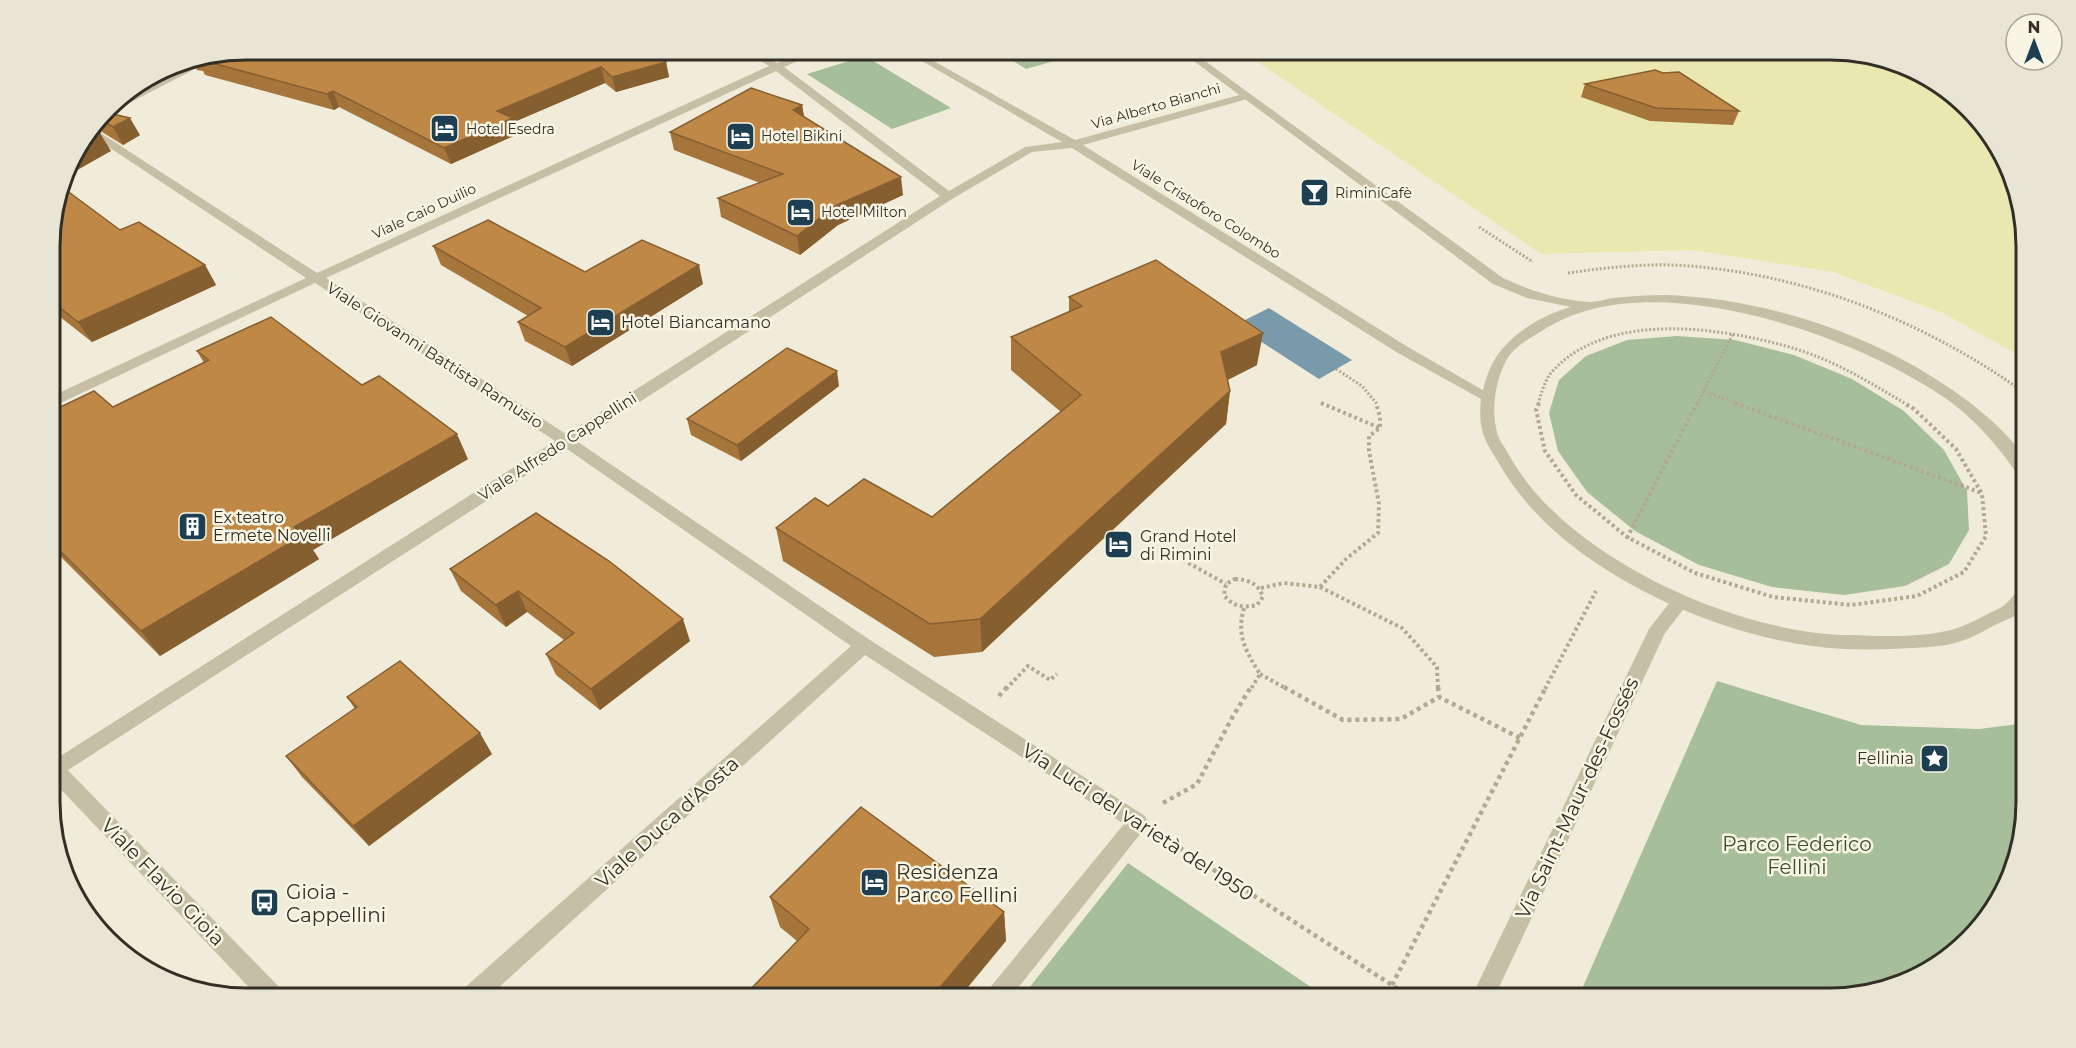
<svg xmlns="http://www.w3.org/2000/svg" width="2076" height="1048" font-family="Montserrat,sans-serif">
<rect width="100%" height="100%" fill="#f0ecd9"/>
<path fill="#a7be9a" d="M995,50H1093L1026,69Z
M865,56L951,108L892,129L807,74Z
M1677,336L1735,340L1794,355L1852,379L1904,411L1944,450L1967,491L1969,530L1949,564L1905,586L1844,595L1772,587L1699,565L1635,531L1587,492L1558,451L1549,413L1559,380L1586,356L1627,340Z
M1717,681L1861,725L1979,729L2026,723V803L2006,889L1939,966L1843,998H1578Z
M1128,863L1327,998H1021Z"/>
<path fill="#eae8b0" d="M1240,50H1830L1917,70L1986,126L2025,220V359L1943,313L1833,272L1692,250L1541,254Z"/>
<path fill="#799aab" d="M1269,308L1352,360L1319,379L1235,325Z"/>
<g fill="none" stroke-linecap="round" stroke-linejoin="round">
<path stroke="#b2a990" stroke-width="3" stroke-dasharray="2 2" stroke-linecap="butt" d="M1479,227L1533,262
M1568,273C1603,268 1638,264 1673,265C1799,271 1923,320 2025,393
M1336,369L1362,386L1377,404
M1703,391L1739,404
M1321,403L1323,404
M1538,404C1541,395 1544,382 1550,374C1605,309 1723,327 1796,349C1835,361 1871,383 1906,404
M1697,404L1733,334"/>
<path stroke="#b2a990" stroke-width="4" stroke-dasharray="3 3" stroke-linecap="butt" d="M1321,403L1380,428
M1539,403L1536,410L1545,451L1576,495L1627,537L1695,573L1773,597L1851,605L1917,596L1964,572L1986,536L1982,494L1956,449L1914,409L1904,403
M1735,403L1982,493
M1627,538L1697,403
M1183,560L1226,584
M1235,579C1249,580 1258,583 1263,597L1257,605C1243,608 1233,607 1224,595L1226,584Z
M1320,587L1402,628L1437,667L1438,689
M1261,588L1284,583L1320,587L1346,559L1378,533L1379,504L1369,451V436L1380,428V417L1376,403
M1244,608C1236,635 1246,652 1260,674L1251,689
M1260,674L1287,689
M1006,689L1028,666L1050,680L1057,674
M1545,689L1596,591"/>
<path stroke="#b2a990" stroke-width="4.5" stroke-dasharray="4 4" stroke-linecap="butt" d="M1284,687L1343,720L1401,719L1439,697L1520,738
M1438,687L1439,697
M999,696L1007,687
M1163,803L1197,784L1233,716L1251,687
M1166,839L1412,998
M1392,985L1546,687"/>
<path fill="#c7bfa5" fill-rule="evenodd" d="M1680,595L1686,597L1689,602L1665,633L1494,998H1471L1649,629L1674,597Z"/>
<path fill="#c7bfa5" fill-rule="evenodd" d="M743,50H754L777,63L806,50H818L817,52L784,67L949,191L1025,147L1062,142L903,50H914L1075,140L1243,94H1251V98L1083,145L1408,347L1493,396L1491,399H1481L1398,353L1072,148L1032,152L952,199L578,442L870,640L1145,816L1148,822L1145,828L1010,998H984L988,990L1124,824L865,655L487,998H459L462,990L851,646L567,449L51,781V762L555,441L315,283L50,408V397L306,278L89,134L93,128L317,273L769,66ZM776,71L940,196L566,434L326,278Z"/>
<path fill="#c7bfa5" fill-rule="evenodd" d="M1179,50H1190L1503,278C1531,291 1559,300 1590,302C1597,302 1606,299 1613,298C1631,296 1649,295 1667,295C1772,299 1885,338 1969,402C1986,415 2017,441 2025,461C2027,466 2026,474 2026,479L2020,478C1997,444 1971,414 1936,392C1842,331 1644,262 1542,331C1530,338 1514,347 1507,359C1495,380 1489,417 1500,440C1504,447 1509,454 1513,462C1571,559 1738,634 1849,635C1881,636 1919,638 1951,630C1967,626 1982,616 1998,609C2012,603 2014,589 2026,586V607C2019,616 2010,618 1999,623C1988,628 1978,635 1967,639C1950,646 1932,647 1913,648C1891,649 1868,650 1845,649C1785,647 1712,625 1657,598C1593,566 1534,525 1498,462C1492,451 1484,441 1482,429C1478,412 1481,393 1487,376C1499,340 1536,317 1571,307L1527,298L1493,284Z
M222,55L110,113L104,114L112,104L204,58Z
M51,758L58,760L282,990L285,998H259L51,779Z"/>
</g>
<path fill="#a5753c" d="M246,50L666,62L669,77L616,92L605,83L514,122L518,134L451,164L339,107L334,110L205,75L203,71L197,70L192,61L179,68L167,66L171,64Z
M1585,84L1739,111L1733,125L1650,121L1581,97Z
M802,105L804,117L903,195L838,225L800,255L721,217L718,198L760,183L674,150L670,132Z
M108,109L110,113L140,135L123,145L94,127Z
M120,230L205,265L216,285L92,342L50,309V232Z
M433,246L585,272L703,284L572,366L525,341L518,322L528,316L441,265Z
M1069,297L1257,365L1228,380L1230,391L1226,424L982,652L934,657L783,561L776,528L828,506L932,517L1061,412L1011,370V337L1069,312Z
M197,351L362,385L468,459L313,550L319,559L160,656L59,555L54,557L51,553L50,412L113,407L204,363Z
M839,386L741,461L691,435L687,419Z
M450,569L690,641L600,710L556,675L546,654L564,640L527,612L506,627L461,591Z
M347,697L492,754L369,846L302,777L286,756L355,709Z
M770,897L1004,912L1006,941H797L780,927Z"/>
<path fill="#865f31" d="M192,60V61L179,68L176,63Z
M666,62L669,77L616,92L612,77Z
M601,67L605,83L514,122L518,134L451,164L444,148L497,111Z
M333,91L339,107L334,110L327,94Z
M802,105L805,123L793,110Z
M108,109L116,125L130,118L140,135L123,145L113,127Z
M100,133L111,151L65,177L70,159L82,143Z
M901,177L903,195L838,225L800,255L797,236L835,206Z
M205,265L216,285L92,342L78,322Z
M699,265L703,284L572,366L565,347Z
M1263,333L1257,365L1217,385L1221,352Z
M837,371L839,386L741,461L737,445Z
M1230,391L1226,424L982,652L980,619Z
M457,434L468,459L313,550L319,559L160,656L141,631L294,527Z
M51,545L59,555L54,557L51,553Z
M518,591L527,612L506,627L496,605Z
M683,619L690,641L600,710L591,689Z
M480,733L492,754L369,846L353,826Z
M1004,912L1006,941L959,998H931Z"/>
<path fill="#c08846" stroke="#865f31" stroke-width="1.5" d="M246,50H652L666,62L612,77L601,67L497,111L513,118L444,148L333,91L327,94L197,59Z
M1655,70L1663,73L1679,72L1739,111L1656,108L1585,84Z
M751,88L802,105L793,110L901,177L835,206L797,236L718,198L783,174L670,132Z
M107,110L109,113L130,118L113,127L100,119Z
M93,128L100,133L82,143Z
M62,187L120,230L139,222L205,265L78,322L50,300V232Z
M488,220L585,272L642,240L699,265L565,347L518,322L541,308L433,246Z
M1156,260L1263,333L1221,352L1230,391L980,619L930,624L776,528L815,498L828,506L864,479L932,517L1081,395L1011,337L1082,306L1069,297Z
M271,317L362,385L379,376L457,434L294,527L303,535L141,631L51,542L50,412L94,391L113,407L209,360L197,351Z
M787,348L837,371L737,445L687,419Z
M536,513L609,561L683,619L591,689L546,654L574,633L518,591L496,605L450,569Z
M400,661L480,733L353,826L286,756L357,707L347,697Z
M861,807L1004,912L931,998H742L809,929L770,897Z"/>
<defs>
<symbol id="hotel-square" viewBox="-11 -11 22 22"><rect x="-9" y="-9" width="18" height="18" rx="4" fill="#1e3f52" stroke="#f8f5e4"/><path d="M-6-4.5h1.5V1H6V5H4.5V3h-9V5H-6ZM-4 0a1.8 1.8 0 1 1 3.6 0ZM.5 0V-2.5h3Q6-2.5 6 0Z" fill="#fff"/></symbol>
<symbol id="bar-square" viewBox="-11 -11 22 22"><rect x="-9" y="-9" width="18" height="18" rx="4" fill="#1e3f52" stroke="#f8f5e4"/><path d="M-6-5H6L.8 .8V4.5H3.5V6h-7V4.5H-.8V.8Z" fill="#fff"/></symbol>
<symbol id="building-square" viewBox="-11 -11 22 22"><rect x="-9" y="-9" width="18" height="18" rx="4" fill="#1e3f52" stroke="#f8f5e4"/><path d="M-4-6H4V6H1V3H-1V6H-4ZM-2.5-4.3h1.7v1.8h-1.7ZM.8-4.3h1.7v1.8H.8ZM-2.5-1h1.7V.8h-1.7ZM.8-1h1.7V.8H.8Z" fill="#fff"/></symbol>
<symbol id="sight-square" viewBox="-11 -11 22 22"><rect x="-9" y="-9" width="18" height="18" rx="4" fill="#1e3f52" stroke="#f8f5e4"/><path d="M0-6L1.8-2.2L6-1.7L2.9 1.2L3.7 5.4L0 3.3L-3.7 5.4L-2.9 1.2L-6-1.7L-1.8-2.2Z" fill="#fff"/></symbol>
<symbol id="bus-square" viewBox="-11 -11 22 22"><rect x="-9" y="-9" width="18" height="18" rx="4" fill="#1e3f52" stroke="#f8f5e4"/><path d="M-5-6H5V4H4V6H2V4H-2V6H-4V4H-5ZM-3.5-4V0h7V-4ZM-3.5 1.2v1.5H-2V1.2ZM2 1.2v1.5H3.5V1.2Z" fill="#fff"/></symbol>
</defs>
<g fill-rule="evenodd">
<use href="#hotel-square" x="428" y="112" width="33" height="33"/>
<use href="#hotel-square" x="724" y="120" width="33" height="33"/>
<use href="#bar-square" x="1298" y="176" width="33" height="33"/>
<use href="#hotel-square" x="784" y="196" width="33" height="33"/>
<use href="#hotel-square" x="584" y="306" width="33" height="33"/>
<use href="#building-square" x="176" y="510" width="33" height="33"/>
<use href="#hotel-square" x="1102" y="528" width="33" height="33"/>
<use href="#sight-square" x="1918" y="742" width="33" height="33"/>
<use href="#hotel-square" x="858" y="866" width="33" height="33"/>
<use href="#bus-square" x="248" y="886" width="33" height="33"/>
</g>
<g text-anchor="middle" stroke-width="5" stroke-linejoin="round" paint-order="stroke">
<g font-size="14" fill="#332e26" stroke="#f8f5e4">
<text transform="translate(1156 106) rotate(-16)" y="5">Via Alberto Bianchi</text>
<text transform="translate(1206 209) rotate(32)" y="5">Viale Cristoforo Colombo</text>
<text transform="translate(424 211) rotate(-25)" y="5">Viale Caio Duilio</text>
</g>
<g font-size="14" fill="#332e26" stroke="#f8f5e4" text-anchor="start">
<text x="466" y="134">Hotel Esedra</text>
<text x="761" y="141">Hotel Bikini</text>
<text x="1335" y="198">RiminiCafè</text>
<text x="821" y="217">Hotel Milton</text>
</g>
<g font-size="16" fill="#332e26" stroke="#f8f5e4" text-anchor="start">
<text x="621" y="328">Hotel Biancamano</text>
<text x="213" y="523">Ex teatro<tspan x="213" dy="18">Ermete Novelli</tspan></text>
<text x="1140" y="542">Grand Hotel<tspan x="1140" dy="18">di Rimini</tspan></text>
<text x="1914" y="764" text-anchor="end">Fellinia</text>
</g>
<g font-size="16" fill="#332e26" stroke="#f8f5e4">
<text transform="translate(435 355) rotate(33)" y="6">Viale Giovanni Battista Ramusio</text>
<text transform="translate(557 446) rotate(-33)" y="6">Viale Alfredo Cappellini</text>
</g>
<g font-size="20" fill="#332e26" stroke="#f8f5e4">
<text transform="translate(1577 798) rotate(-65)" y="7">Via Saint-Maur-des-Fossés</text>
<text transform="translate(667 822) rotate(-42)" y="7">Viale Duca d'Aosta</text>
<text transform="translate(1138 822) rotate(33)" y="7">Via Luci del varietà del 1950</text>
<text transform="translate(163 882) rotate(46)" y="7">Viale Flavio Gioia</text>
</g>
<g font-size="20" fill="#38502b" stroke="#f8f5e4">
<text x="1797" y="851">Parco Federico<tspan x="1797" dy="23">Fellini</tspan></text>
</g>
<g font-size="20" fill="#332e26" stroke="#f8f5e4" text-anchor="start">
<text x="896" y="879">Residenza<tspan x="896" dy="23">Parco Fellini</tspan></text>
<text x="286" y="899">Gioia -<tspan x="286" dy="23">Cappellini</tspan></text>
</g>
</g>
<path d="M0 0H2076V1048H0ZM246 60H1830A186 186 0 0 1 2016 246V802A186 186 0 0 1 1830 988H246A186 186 0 0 1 60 802V246A186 186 0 0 1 246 60Z" fill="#e8e5d5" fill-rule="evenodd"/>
<path fill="none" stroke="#332e26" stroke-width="3" d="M246 60H1830A186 186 0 0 1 2016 246V802A186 186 0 0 1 1830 988H246A186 186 0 0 1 60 802V246A186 186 0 0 1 246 60Z"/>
<g transform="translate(2034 42)"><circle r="28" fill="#f8f5e4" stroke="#a9a598" stroke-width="1.5"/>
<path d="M0-4.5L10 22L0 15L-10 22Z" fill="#1e3f52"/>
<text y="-9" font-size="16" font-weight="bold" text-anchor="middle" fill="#332e26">N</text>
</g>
</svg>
